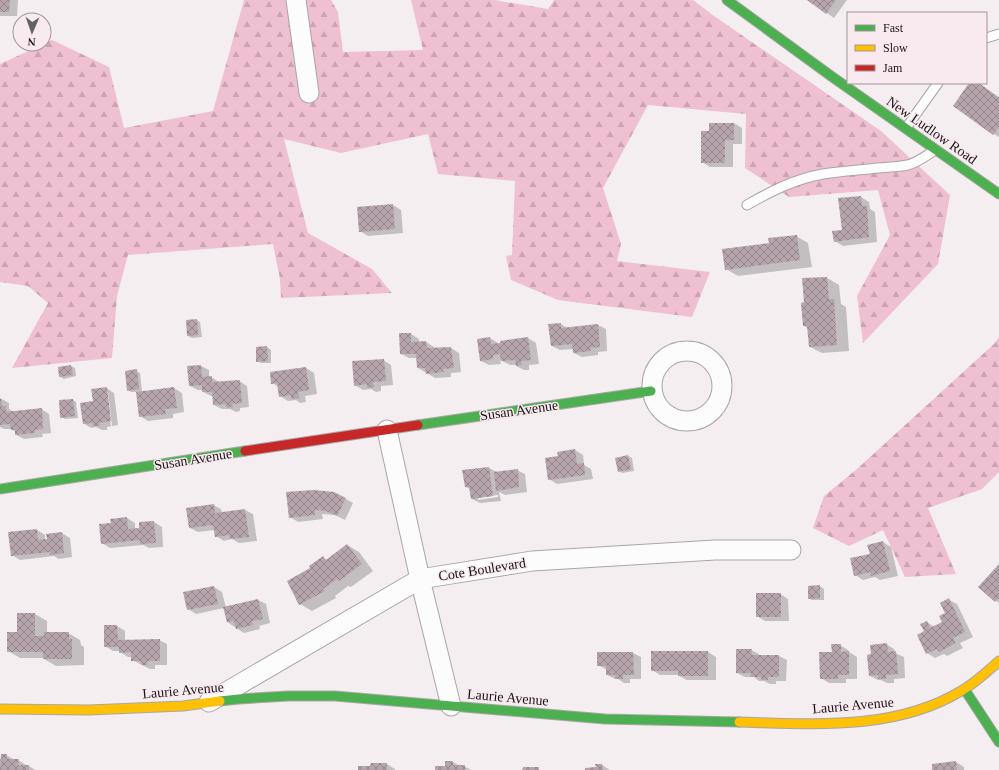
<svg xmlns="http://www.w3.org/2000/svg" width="999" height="770" font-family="Georgia,serif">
<defs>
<pattern id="forest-firs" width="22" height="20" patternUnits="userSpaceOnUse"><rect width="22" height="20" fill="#efbfd2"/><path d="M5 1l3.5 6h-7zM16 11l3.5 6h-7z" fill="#cca3b4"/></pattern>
<pattern id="building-cross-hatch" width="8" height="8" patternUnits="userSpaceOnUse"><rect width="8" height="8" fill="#b6a5ac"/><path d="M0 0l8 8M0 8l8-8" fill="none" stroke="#93858b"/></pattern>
</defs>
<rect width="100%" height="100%" fill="#f4eef0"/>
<path fill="url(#forest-firs)" d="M244,0H331L338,12L343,52L423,50L411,0H494L548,9L554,0H693L714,16L881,131L950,195L938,264L863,343L857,296L890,235L878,190L789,197L745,168L746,114L648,105L603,188L621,244L617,261L710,272L692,317L558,300L511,280L506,256L512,255L515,181L438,174L428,134L341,153L284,139L308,233L372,269L392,293L281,298L280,279L273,244L128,255L117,296L112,358L12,368L48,303L28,286L0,282V64L52,40L109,67L124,128L213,111Z
M999,337V472L982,489L928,508L956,574L905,577L883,530L849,546L813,528L824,496L857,469L995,343Z"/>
<path fill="#0003" fill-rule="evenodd" d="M0,0H18L17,16H0Z
M808,0H847L834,18Z
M970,83H978L999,97V137L994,134Z
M734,123L742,128V144H733V167H710L702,162L710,132Z
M861,197L869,202L870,209L875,212L877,242L843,246L835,241L844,231L840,199Z
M393,205L401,210L403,233L368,236L360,231L358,207Z
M796,236L808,243L812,267L738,276L726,269L770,244Z
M827,278L839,285L841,304L846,307L849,351L822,353L810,347L808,328L804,326L805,303Z
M197,320L200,322L202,337L192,338L188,336Z
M561,324L567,328L598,325L606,329L607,351L598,352V355L582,357L574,353L573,349L560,350L552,346Z
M411,334L419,339V342H426L434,347V349L451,348L459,353L461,372L451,373V377L435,378L418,368L417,358H409L401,354Z
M490,338L498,343V345L528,338L536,343L539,364L529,365V370H524L516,366V365H510L500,360L501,364L489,365L481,361Z
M267,347L271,350V363H261L257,361Z
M383,360L391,365L393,385L381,386V391L376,392L371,389L363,390L355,385Z
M71,366L75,368L76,376L64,379L60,377Z
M201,366L209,370V377H211L219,382L239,381L247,386L249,407L240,408V411L236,412L230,409H222L214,405L213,396H211L203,392V390H198L190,386Z
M306,368L314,373L317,394L305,396L306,402L300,403L296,400L288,401L280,396L279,387L272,383Z
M136,371L140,373L142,392L174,388L182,393L184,412L173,414V418L148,421L140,416L137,392H131L128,390Z
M106,388L114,393L118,425L107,427V430H102L96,427L91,428L83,423L94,402ZM106,392H108L112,426H111Z
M0,398L9,403V409L14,412L41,409L49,414L51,433L42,434L43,437L24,439L16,435V432L11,429H4L0,427Z
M73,400L76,402L78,418L65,419L61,417Z
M575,450L583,455L584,465L591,469L593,479L557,484L549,479L559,457Z
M628,456L632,458L634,471L622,473L619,471Z
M489,468L497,472L517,470L525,474L527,492L505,495L499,492L501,501L480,503L472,499L470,489L466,487ZM498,495V497L478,500V498Z
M346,499L353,503L345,520L335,515L322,514L323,519L298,522L290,517Z
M213,505L221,509L222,513L245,510L253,514L257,541L239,543L232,539L224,541L216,536L215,530L198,532L190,528Z
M127,518L135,523V529H140L154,522L162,527L163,547L149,548L143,545L110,548L102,543L112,524Z
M37,530L45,535V540L62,533L70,538L72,557L59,559L54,556L20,560L12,555Z
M883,542L891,547L898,576L880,580L875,577L863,580L855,575L871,554Z
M347,545L359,552L373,571L351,587L348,586L335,596L336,598L312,611L300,604L312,569L323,558L327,560Z
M999,566V603L979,587Z
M820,586L824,589V600H812L809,598Z
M214,587L222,592L226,608L258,600L266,604L270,623L259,626L260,629L244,633L227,622L224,608L196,614L188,609Z
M780,594L788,599L789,621H765L757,616Z
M949,600L957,604L973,637L960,643L963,648L947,656L944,654L935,658L927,653L925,632L927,622L934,627L943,622Z
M18,614H35L47,621V633H68L80,640L81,645L84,647V665L56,666L44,659V658H20L8,651L18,633Z
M117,626L125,631V640H159L167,644V665H155V669H150L132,660V657H128L120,652V651H113L105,646Z
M886,644L894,649L895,653L904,657L905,678L894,679V683H887L881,680H878L870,676L872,655Z
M840,645L848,650L849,652L857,657V679H846V683H829L821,678L833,653Z
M751,650L759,654V656H779L787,660L786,681H776V684H770L764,681H759L754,677H745L737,673Z
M652,652H708L716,657V680H687L679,676V675H660L652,670Z
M598,653H633L641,657V679H630V683H624L618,679H615L607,675V670L598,665Z
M6,755L15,760H18L26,765V766H29L35,770H0V759H2Z
M453,762L460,766H464L471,770H436L446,767Z
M956,762L964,767V770H933Z
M387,764L395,769V770H359Z
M602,765L610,770H614H586L597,768Z"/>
<path fill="url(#building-cross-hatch)" d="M0,0H10L9,12H0Z
M807,0H836L826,14Z
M969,83H979L999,98V127L993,135L953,106Z
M709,123H734V140H725V163H701V131H709Z
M861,196L862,206H867L869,237L834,242L832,231L842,230L838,198Z
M393,204L395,229L359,232L357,207Z
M797,235L800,260L725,270L722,249L769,243L768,238Z
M827,277L829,299H834L837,345L809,347L807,326H803L801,303L804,302L802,278Z
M197,319L198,335L187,336L186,320Z
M561,323V328L598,324L600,347L590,348L591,351L573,353L572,344L551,346L548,324Z
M399,333H411V342L426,341L427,348L451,347L454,368L443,369L444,372L426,374L425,368H417L416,354H400Z
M490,337L491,344L500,343V341L528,337L531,360L521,361L522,365L516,366L515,360L501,361L500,354L493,355V359L480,361L477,339Z
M267,346L268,361L256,362V347Z
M384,359L386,381L373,382L374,387L367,388V384L354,386L352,361Z
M71,365L73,375L59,377L58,367Z
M201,365L202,377L212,376V382L240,380L242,403L232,404L233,407L227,408L226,404L213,405L212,392H202V385L189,386L187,366Z
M306,367L309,390L298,392L299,398L291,399V395L279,397L277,383L271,384L270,372Z
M137,369L139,389L127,391L125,371Z
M107,387L111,421L99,423L100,426H93L92,423L83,424L80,403L93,401L91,389Z
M174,387L177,408L165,409L166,414L139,417L136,392Z
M0,399H1L2,406H6V412L42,408L43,429L35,430V433L15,435V430H11L10,424L0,425Z
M73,399L75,416L60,418L59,400Z
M575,449L577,464L584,463L585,475L548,480L545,458L558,456L557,452Z
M628,455L631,469L618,472L615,458Z
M489,467L493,496L471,499L469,487H465L462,470Z
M518,469L519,487L496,491L494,472Z
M314,490L334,492L346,498L337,516L326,511L315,510V515L289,518L286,492Z
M214,504L215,513L245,509L249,537L230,539L229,535L215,537L213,525L189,528L186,508Z
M127,517L128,529L139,528V522L154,521L156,543L140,544V540L101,544L99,524L111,523L110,519Z
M37,529L38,540L47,539L46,534L62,532L64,553L50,555V552L11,556L8,532Z
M883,541L890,571L871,576L870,572L854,576L850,558L870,554L867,545Z
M347,544L362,564L339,581L337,579L323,589L325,591L299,605L287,581L310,568L309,566L323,556L326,560Z
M999,564V598L995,602L978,587Z
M820,585V598L808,599V586Z
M214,586L218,604L187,610L183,592Z
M756,593H781V617H756Z
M949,598L965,632L953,638L956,643L939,652L937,649L926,654L917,635L924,631L920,624L927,621L930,628L942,622L939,616L945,613L940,603Z
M258,599L263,619L252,621L253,625L236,629L234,621L227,622L223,607Z
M17,613H35V636H44V632H69V639H72V659H43V652H7V632H17Z
M104,625H117L118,640L160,639V661H147V665H141V661H131V652L119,653V647H104Z
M887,643L888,652L896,651L898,674L886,675V679H878V675L869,676L867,655L871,654L870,645Z
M831,644H841V652L849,651V675H838V679H820L819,652H832Z
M736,649H752L751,655H779V677H768V680H761V677H750L751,673H736Z
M651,651H708V676H678V671H651Z
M597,652H633L634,675H623V679H615V675H606V666H597Z
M1,754H7V759H19L18,765H29V770H0Z
M445,761H453V765H465V770H435V766H445Z
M956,761L957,770H932V764Z
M371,763H387V770H358V766H370Z
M595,764H602L603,770H585V768L596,767Z
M523,767H539V770H522Z"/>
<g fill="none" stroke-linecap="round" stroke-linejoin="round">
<defs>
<path id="lane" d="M986,38L999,34
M906,128L938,83
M747,205C771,191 795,179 823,174C841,171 859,170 878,168C888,167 898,167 908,165C918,162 926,156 935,150"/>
<path id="street" d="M296,0L309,93
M652 386a35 35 0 1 1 70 0a35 35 0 1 1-70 0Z
M387,430L420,579L451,706
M209,702L420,579L532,561L715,550H791"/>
<path id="fast" d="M727,0L831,76L999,194
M418,425L651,391
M0,489L245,451
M965,690L999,742
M220,701L239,699L288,696H335L605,719L739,722"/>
<path id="slow" d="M0,709L89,710L183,706L220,701
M739,722C813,724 895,731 961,691C975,683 987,672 999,661"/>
<path id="jam" d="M245,451L418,425"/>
</defs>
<use href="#lane" stroke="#aaa6a7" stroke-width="11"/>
<use href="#street" stroke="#aaa6a7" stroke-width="21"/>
<use href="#fast" stroke="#aaa6a7" stroke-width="11"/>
<use href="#slow" stroke="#aaa6a7" stroke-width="11"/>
<use href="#jam" stroke="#aaa6a7" stroke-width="11"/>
<use href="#lane" stroke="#fdfcfd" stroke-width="9"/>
<use href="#street" stroke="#fdfcfd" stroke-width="19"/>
<use href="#fast" stroke="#4caf50" stroke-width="9"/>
<use href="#slow" stroke="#ffc107" stroke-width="9"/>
<use href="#jam" stroke="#c62828" stroke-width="9"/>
</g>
<g text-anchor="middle" stroke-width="3" stroke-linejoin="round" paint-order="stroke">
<g font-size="14" fill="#1a1517" stroke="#f8eaef">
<text transform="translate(932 130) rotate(35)" y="5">New Ludlow Road</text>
<text transform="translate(519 410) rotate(-8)" y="5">Susan Avenue</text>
<text transform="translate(193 459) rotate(-9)" y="5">Susan Avenue</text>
<text transform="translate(482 569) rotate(-9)" y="5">Cote Boulevard</text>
<text transform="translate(183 690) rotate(-5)" y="5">Laurie Avenue</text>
<text transform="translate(508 697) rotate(5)" y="5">Laurie Avenue</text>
<text transform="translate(853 705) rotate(-5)" y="5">Laurie Avenue</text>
</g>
</g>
<rect x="847" y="12" width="140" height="72" fill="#f8eaef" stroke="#9f9599"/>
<rect x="855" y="25" width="20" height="6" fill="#4caf50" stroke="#9f9599"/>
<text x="883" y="32" font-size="12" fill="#1a1517">Fast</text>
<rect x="855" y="45" width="20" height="6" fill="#ffc107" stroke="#9f9599"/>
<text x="883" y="52" font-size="12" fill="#1a1517">Slow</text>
<rect x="855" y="65" width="20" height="6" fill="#c62828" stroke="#9f9599"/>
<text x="883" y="72" font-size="12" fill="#1a1517">Jam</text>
<g transform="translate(32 32) rotate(182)"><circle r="19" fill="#f8eaef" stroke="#9f9599"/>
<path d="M0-3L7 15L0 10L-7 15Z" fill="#666163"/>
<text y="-6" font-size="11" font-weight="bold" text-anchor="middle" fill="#1a1517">N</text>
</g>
</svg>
